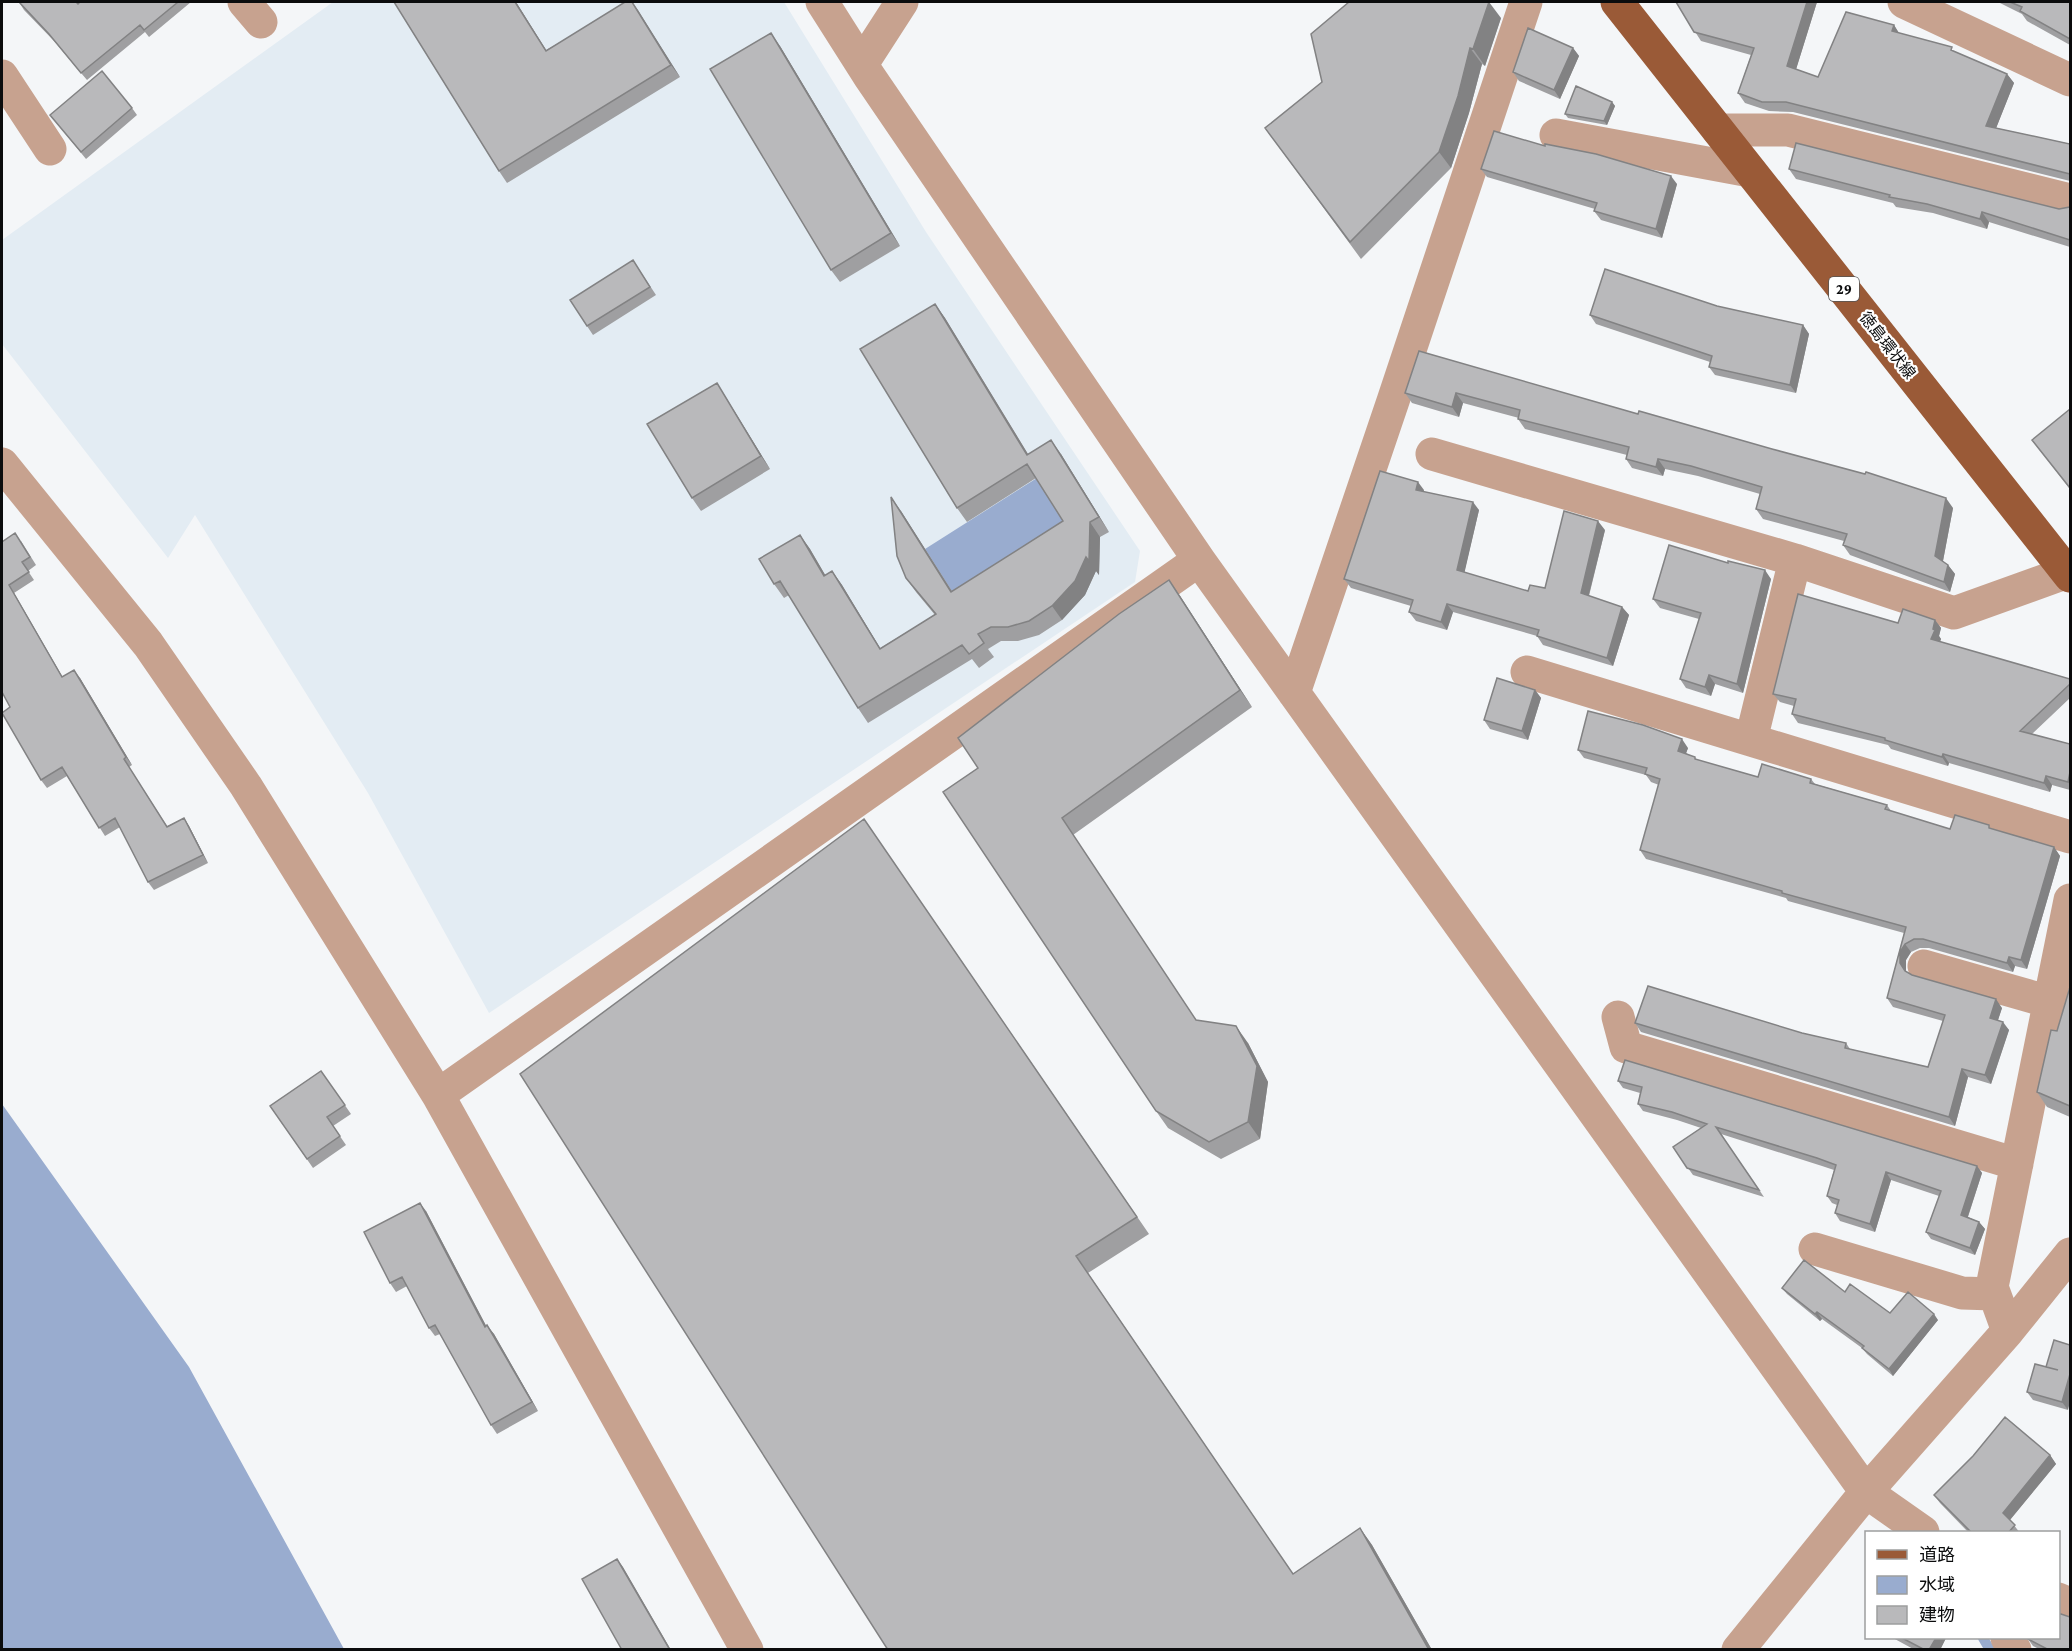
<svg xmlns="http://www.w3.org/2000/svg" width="2072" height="1651" font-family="'Crimson Pro','Noto Sans JP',serif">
<rect width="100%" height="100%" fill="#f4f6f8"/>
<path fill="#e3ecf3" d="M333,2H784L926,232L1140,551L1135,582L489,1013L368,793L195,515L168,558L2,344V240Z"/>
<path fill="#99accf" d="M1037,478L1073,535L961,606L925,549Z
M2,1104L189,1367L344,1649H2Z"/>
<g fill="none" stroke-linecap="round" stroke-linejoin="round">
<path stroke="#99accf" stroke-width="10" d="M1983,1638L1990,1650"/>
<path stroke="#c7a28f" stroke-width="33" d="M244,2L261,22
M822,2L869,76L1199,560L1866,1492L1923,1532
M1904,2L2070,80
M862,64L902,2
M2,76L50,149
M1718,130H1788L2070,200
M1556,135L1750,171
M1432,454L1795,560L1954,613L2068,572
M2,464L148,644L246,786L438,1095L747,1650
M1527,672L2070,837
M1294,693L1393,401L1526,2
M1751,740L1795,560
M1924,966L2050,1002
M1618,1017L1626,1047L2017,1164
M438,1095L1199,560
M1815,1249L1962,1293L1994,1294
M2008,1331L1992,1287L2070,900
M2058,1599L2070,1604
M2007,1638L2015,1650
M1738,1650L1866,1492L2008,1331L2070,1254"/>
<path stroke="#9a5a37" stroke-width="33" d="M1617,2L2070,576"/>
</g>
<path fill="#9f9fa1" d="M19,2L78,4L80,2H191L149,37L145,32L87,80L54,41L24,10Z
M394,2H516L546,50L632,2L680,77L507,183L499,171Z
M1676,2H1817L1796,69L1818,77L1894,25L1899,33L1955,52L2007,74L2014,83L1996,128L2070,144V181L1793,112L1769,111L1745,103L1738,93L1751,55L1701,41Z
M1998,2H2070V45L2027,21L2022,14Z
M1501,18L1485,66L1482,64L1469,113L1451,168L1361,259L1265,128L1322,82Z
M780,46L900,246L840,282L831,270Z
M1573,48L1579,56L1560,99L1519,81L1513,72Z
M1612,102L1615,106L1607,125L1568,118L1565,114Z
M132,108L137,115L86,159L50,115Z
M1545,146L1677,184L1662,238L1601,220L1594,211L1595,209L1487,177L1481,169Z
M1789,169L2059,209L2070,207V247L1989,222L1987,229L1933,213L1896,207L1893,203L1796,179Z
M633,260L656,295L593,335L587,326Z
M935,304L945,318L1028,454H1061L1109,532L1100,537L1099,575L1096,571L1085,595L1062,620L1039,635L1018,641H1001L988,649L994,657L979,668L972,659L868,723L858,708L789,595L784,598L774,584L800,535L810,549L825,575L832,571L842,585L880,648L935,615L916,592L906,578L901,511L952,591L1063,521L1036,478L967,522L957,508Z
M1590,315L1803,325L1809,334L1796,393L1715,375L1709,367L1710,362L1596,324Z
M1419,351L1953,508L1943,561L1948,565L1955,574L1950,592L1850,555L1843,545L1844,541L1763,519L1756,509L1760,494L1698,476L1665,469L1663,476L1632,468L1626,459L1627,455L1525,429L1518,419L1519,418L1463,403L1459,417L1412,403L1405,393Z
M725,396L770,469L701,511L692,498Z
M2070,409V489L2032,440Z
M1424,490V492L1479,510L1464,573L1528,591L1545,588L1605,530L1589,596L1622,607L1629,615L1613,666L1543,645L1537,636L1453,612L1447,630L1416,621L1409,612L1411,606L1351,588L1344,579Z
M21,541L36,565L28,571L34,580L14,593L62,676L80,678L132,765L129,767L167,826L184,818L189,826L208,863L154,890L148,882L120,827L105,836L67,776L47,788L41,780L10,707L2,542Z
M1728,563L1771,579L1743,693L1715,684L1711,696L1686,688L1680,679L1699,619L1660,608L1653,599Z
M1180,596L1252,707L1073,835L1196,1020L1248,1043L1268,1082L1260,1139L1221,1159L1168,1128L1156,1111L978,768Z
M1935,620L1941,628L1939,636L1941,639L1940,642L2070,679V698L2032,734L2070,744V790L2052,785L2050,792L1949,763L1948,766L1891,749L1888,745L1798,723L1792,714L1794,706L1780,702L1773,694L1898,623Z
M1535,690L1541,698L1528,740L1490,729L1484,720Z
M1688,748L1686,753L1698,760L1758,777L1811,779L1815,784L1887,805L1891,811L1950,829L1992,830L2054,847L2060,856L2027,969L2015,966L2013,972L1929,948H1920L1911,952L1906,960V971L1912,975L2002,1008L1998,1020L2009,1030L1991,1084L1968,1077L1955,1126L1641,1032L1635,1023L1802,1033L1846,1043L1850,1049L1928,1067L1943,1021L1893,1007L1887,998L1904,933L1788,901L1786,898L1646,859L1640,850L1659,785L1651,782L1646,775L1584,758L1578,750Z
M864,819L1149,1234L1088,1273L1293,1574L1360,1528L1372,1545L1432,1650H888Z
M2070,987V1117L2047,1107L2037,1092L2057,1031Z
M321,1071L351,1114L333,1126L346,1145L313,1168L270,1106Z
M1618,1081L1977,1166L1982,1173L1968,1217L1979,1222L1985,1229L1975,1255L1931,1239L1926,1232L1939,1196L1891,1180L1875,1232L1840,1221L1835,1213L1837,1205L1832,1203L1827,1196L1834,1170L1822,1166L1721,1134L1764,1197L1693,1175L1673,1147L1701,1128L1677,1120L1643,1111L1638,1104L1640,1093L1623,1088Z
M426,1211L486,1326L494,1334L538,1411L497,1434L491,1425L440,1334L435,1336L429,1328L407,1286L396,1292L390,1283Z
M1782,1288L1845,1292L1890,1313L1938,1320L1893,1376L1867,1354L1862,1348L1822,1319L1820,1321L1787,1294Z
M2047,1367L2068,1410L2033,1400L2027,1392Z
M2050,1455L2056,1464L2010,1520L2020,1533H1969L1940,1503L1934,1495Z
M1893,1638H1946L1940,1650H1915Z
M2028,1639L2070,1650H2041L2033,1646Z"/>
<path fill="#828283" d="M515,2H516L554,63L546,51Z
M632,2L638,10L680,77L671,65Z
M1489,2L1501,18L1485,66L1473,49Z
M1807,2H1817L1794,76L1787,66Z
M1894,25L1900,35L1892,31Z
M771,33L780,46L900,246L891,233Z
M1470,48L1482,64L1469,113L1451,168L1439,152Z
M1573,48L1579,56L1560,99L1554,90Z
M2007,74L2014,83L1993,136L1986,126Z
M1612,102L1615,106L1607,125L1604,121Z
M1671,176L1677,184L1662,238L1656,229Z
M1982,212L1989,222L1987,229L1980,219Z
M935,304L945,318L1037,469L1027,455Z
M1803,325L1809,334L1796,393L1790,385Z
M717,383L725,396L770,469L761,456Z
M1456,393L1463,403L1459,417L1452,407Z
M1051,440L1061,454L1109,532L1099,517Z
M1658,459L1665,469L1663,476L1656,467Z
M1418,482L1424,490L1422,499L1416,490Z
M891,497L901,511L961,606L951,592Z
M1946,498L1953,508L1942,566L1935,556Z
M1473,502L1479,510L1463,579L1457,570Z
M1598,521L1605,530L1587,602L1581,593Z
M1090,522L1100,537L1099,575L1096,571L1085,595L1062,620L1052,606Z
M800,535L810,549L834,590L824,576Z
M1948,565L1955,574L1950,592L1944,582Z
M1765,570L1771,579L1743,693L1737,684Z
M832,571L842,585L889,663L880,649Z
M1169,580L1180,596L1252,707L1240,690Z
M9,585L14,593L67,685L62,677Z
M1447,604L1453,612L1447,630L1441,622Z
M1622,607L1629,615L1613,666L1607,658Z
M1935,620L1941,628L1939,636L1941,639L1937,648L1931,639Z
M74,670L80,678L132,765L126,757Z
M1709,675L1715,684L1711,696L1705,687Z
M1535,690L1541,698L1528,740L1522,731Z
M1682,739L1688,748L1684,759L1678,751Z
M1943,754L1949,763L1948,766L1942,757Z
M2070,772V785L2068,782Z
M2046,776L2052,785L2050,792L2044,783Z
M184,818L189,826L208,863L203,855Z
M2054,847L2060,856L2027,969L2021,960Z
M1905,944L1911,952L1906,960V971L1911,979L1900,963V952Z
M2009,957L2015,966L2013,972L2007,963Z
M1996,999L2002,1008L1996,1026L1990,1018Z
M2003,1022L2009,1030L1991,1084L1985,1075Z
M1236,1026L1248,1043L1268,1082L1260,1139L1248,1122Z
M1962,1069L1968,1077L1955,1126L1949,1117Z
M1977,1166L1982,1173L1966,1222L1961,1215Z
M1886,1172L1891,1180L1875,1232L1870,1224Z
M420,1203L426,1211L491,1335L485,1327Z
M1979,1222L1985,1229L1975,1255L1970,1248Z
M1817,1312L1822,1319L1820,1321L1815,1314Z
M1934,1314L1938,1320L1893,1376L1889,1369Z
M487,1325L494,1334L538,1411L532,1402Z
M2070,1374V1402L2068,1410L2062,1402Z
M2050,1455L2056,1464L2009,1521L2003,1513Z
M1360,1528L1372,1545L1432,1650H1429Z
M617,1559L623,1567L671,1650H670Z
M1936,1638H1946L1940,1650H1929Z"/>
<path fill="#b9b9bb" stroke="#828283" stroke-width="1.5" d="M19,2H76L78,4L80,2H178L144,30L140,25L81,73L49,34Z
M394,2H515L546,51L625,2H632L671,65L499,171Z
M1349,2H1489L1473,49L1470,48L1458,96L1439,152L1350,242L1265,128L1322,82L1311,34Z
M1676,2H1807L1787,66L1818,77L1846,12L1894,25L1892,31L1952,47L1951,50L2007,74L1986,126L2070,144V174L1786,102H1762L1738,93L1754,48L1694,32Z
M2010,2H2070V39L2020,11L2022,7Z
M1528,28L1573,48L1554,90L1513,72Z
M771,33L891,233L831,270L710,69Z
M102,71L132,108L81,152L50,115Z
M1576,86L1612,102L1604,121L1565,114Z
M1494,131L1545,146V144L1596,154L1671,176L1656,229L1594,211L1597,203L1481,169Z
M1796,143L2059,209L2070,207V240L1982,212L1980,219L1927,204L1889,197L1890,195L1789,169Z
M633,260L650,287L587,326L570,300Z
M1605,269L1717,306L1803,325L1790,385L1709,367L1712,356L1590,315Z
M935,304L1027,455L1051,440L1099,517L1090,522L1089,561L1086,557L1075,581L1052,606L1029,621L1008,627H991L978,634L984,643L969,654L962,645L858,708L780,581L774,584L759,559L800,535L824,576L832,571L880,649L936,614L906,578L897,556L891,497L951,592L1063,521L1027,464L957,508L860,349Z
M1419,351L1638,414L1639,411L1772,449L1865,474L1866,472L1946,498L1935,556L1948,565L1944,582L1843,545L1847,534L1756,509L1762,487L1691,466L1658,459L1656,467L1626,459L1629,447L1518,419L1520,410L1456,393L1452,407L1405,393Z
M717,383L761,456L692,498L647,424Z
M2070,409V488L2032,440Z
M1380,471L1418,482L1416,490L1473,502L1457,570L1528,591L1530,585L1545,588L1564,511L1598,521L1581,593L1622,607L1607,658L1537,636L1539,630L1447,604L1441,622L1409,612L1413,600L1344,579Z
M15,533L30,557L22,562L29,572L9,585L62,677L74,670L126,757L124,759L167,827L184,818L203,855L148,882L115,818L99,828L62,767L41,780L2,713L10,707L2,692V542Z
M1669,545L1728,563V561L1765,570L1737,684L1709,675L1705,687L1680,679L1701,613L1653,599Z
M1169,580L1240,690L1062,818L1196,1020L1236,1026L1257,1066L1248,1122L1209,1142L1156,1111L943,792L978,768L958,738L1119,614Z
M1798,594L1898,623L1903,609L1935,620L1933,629L1935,630L1931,639L2070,679V684L2020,731L2070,744V772L2068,782L2046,776L2044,783L1943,754L1942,757L1885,740V738L1792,714L1796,699L1773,694Z
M1497,678L1535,690L1522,731L1484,720Z
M1588,711L1643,725L1682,739L1678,751L1695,757V759L1758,777L1762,764L1811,779L1810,783L1887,805L1885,809L1950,829L1955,815L1989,825V828L2054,847L2021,960L2009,957L2007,963L1923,939H1914L1905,944L1900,952V963L1905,971L1912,975L1996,999L1990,1018L2003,1022L1985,1075L1962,1069L1949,1117L1635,1023L1648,986L1802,1033L1846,1043L1845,1048L1928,1067L1945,1015L1887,998L1906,927L1782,893V891L1640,850L1660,779L1645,774L1647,768L1578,750Z
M864,819L1137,1217L1076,1256L1293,1574L1360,1528L1429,1650H888L520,1074Z
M2070,987V1106L2037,1092L2051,1030L2057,1031Z
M1625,1060L1977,1166L1961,1215L1979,1222L1970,1248L1926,1232L1941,1191L1886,1172L1870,1224L1835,1213L1839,1200L1827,1196L1836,1165L1817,1158L1716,1127L1759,1190L1687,1168L1673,1147L1707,1124L1672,1112L1638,1104L1642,1087L1618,1081Z
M321,1071L345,1105L327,1117L340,1136L307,1159L270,1106Z
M420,1203L485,1327L487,1325L532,1402L491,1425L435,1325L429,1328L402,1277L390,1283L364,1232Z
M1804,1260L1845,1292L1850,1284L1890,1313L1908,1292L1934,1314L1889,1369L1862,1348L1864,1346L1817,1312L1815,1314L1782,1288Z
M2054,1340L2070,1345V1374L2062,1402L2027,1392L2035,1364L2058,1370L2046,1367Z
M2005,1417L2050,1455L2003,1513L2015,1525L2008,1533H1972L1934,1495L1973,1456Z
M617,1559L670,1650H622L582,1579Z
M2058,1613L2070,1617V1650H2049L2028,1639V1638H2058Z
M1902,1638H1936L1929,1650H1925Z"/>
<g text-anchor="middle" stroke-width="4.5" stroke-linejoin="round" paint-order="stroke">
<rect fill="#fff" stroke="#545556" stroke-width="1.5" x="1829" y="277" width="30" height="24" rx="4.5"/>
<g font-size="15" font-weight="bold" fill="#0b0c0d">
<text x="1844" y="294">29</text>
</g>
<g font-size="16" fill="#0b0c0d" stroke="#fff">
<text transform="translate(1888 345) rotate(52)" y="6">徳島環状線</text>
</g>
</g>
<rect width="2072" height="1651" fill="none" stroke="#0b0c0d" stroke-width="6"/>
<rect x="1865" y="1531" width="195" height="108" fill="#ffffff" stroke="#9d9e9e" stroke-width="1.5"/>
<rect x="1877" y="1550" width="30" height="9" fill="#9a5a37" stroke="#9d9e9e" stroke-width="1.5"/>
<text x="1919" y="1561" font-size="18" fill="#0b0c0d">道路</text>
<rect x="1877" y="1576" width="30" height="18" fill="#99accf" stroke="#9d9e9e" stroke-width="1.5"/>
<text x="1919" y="1591" font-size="18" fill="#0b0c0d">水域</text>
<rect x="1877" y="1606" width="30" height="18" fill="#b9b9bb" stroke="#9d9e9e" stroke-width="1.5"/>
<text x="1919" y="1621" font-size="18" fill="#0b0c0d">建物</text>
</svg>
